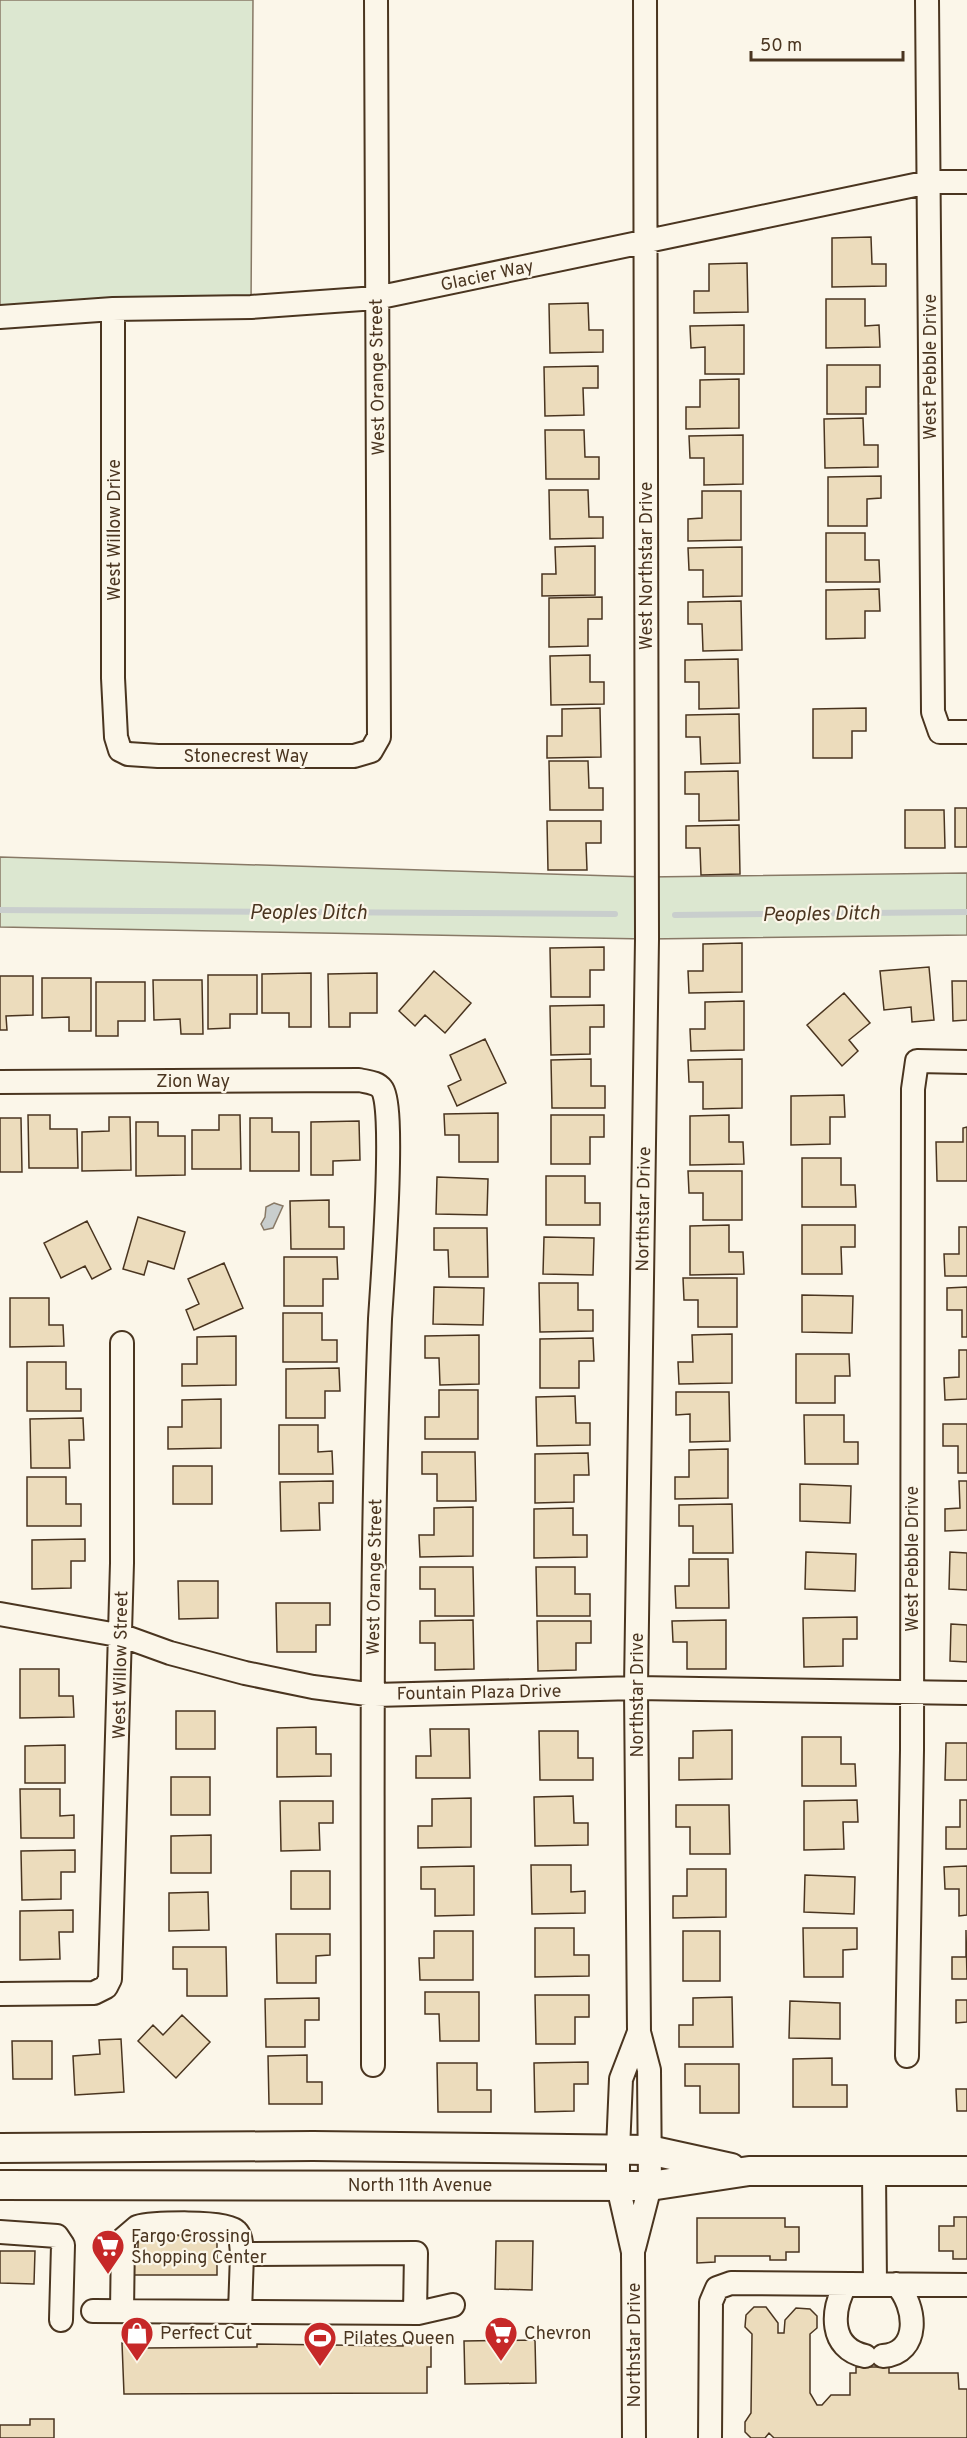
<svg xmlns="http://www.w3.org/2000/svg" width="967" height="2438" font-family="Overpass,sans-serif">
<rect width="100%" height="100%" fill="#fbf6e9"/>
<path fill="#dce7d0" stroke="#887966" stroke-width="1.5" d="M0,0H253L251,307L0,317Z
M0,857L647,877L967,873V935L647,939L0,927Z"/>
<path fill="#c9cecd" stroke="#887966" stroke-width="1.5" d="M274,1203L283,1206L273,1228L264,1230L261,1224L265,1217L266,1207Z"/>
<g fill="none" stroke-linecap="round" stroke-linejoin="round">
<path stroke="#c9cecd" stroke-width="6" d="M0,910L615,914
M675,915L967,912"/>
</g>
<path fill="#ecdcbc" stroke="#4a3520" stroke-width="1.5" d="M871,237L872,264H886V286L832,287V238Z
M747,263L748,312L694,313V291H709V264Z
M826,299H865V326L879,325L880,347L826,348Z
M588,303L589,330H603V352L550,353L549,304Z
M744,325V374H705V347L691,348L690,326Z
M827,365H880V387H866V414H827Z
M598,366V388H583L584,415L545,416L544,367Z
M739,379V428L686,429V407H700V380Z
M863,418L864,445H878V467L825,468L824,419Z
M545,430H584L585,457H599V479H546Z
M743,435V484L704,485V458H690L689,436Z
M881,476V498L867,499V526H828V477Z
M549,490H588L589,517H603V538L550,539Z
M702,491H741V540L688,541V519L702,518Z
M826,533H865V560H879L880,582H826Z
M595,546V595L542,596V574H556L555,547Z
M742,547V596L703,597V570H689L688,548Z
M879,589L880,611H865V638L826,639V590Z
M602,597V619H588V646L549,647V598Z
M741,601L742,650L703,651L702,624H688V602Z
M590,655V682H604V704L551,705L550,656Z
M738,659L739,708L699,709V682H685V660Z
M600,708L601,757L547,758V736H562V709Z
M866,708V731H852V758H813V709Z
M739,714L740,763L701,764L700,737H686V715Z
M549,761H588L589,788H603V810H550Z
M738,771L739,820L699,821V794H685V772Z
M955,808H967V847H955Z
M905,810H944L945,848H905Z
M547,821H601V843H586L587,870H548Z
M739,825L740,874L701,875L700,848H686V826Z
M742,943V992L689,993L688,971H703V944Z
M604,947V970H590V997H551L550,948Z
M929,967L934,1020L912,1022L911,1007L884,1010L880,971Z
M434,971L471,1003L445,1033L425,1015L415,1026L399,1011Z
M311,973V1027H289V1013H262V974Z
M377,973V1013H350V1027H329L328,974Z
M208,975H257V1014H230V1028L208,1029Z
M0,976H33V1015L6,1016L7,1030H0Z
M42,978H91V1031H69V1017L42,1018Z
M153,980H202L203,1034H181L180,1019L154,1020Z
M952,981H967V1020L953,1021Z
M96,982H145V1021H118V1036H96Z
M844,993L870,1023L849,1040L858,1051L842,1066L807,1025Z
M744,1001V1050L691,1051L690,1029H705V1002Z
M604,1005V1027H590V1054L551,1055L550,1006Z
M485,1039L506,1083L457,1106L448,1086L461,1080L450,1055Z
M591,1059V1086H605V1108H552L551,1060Z
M742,1059V1108L703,1109V1082H689L688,1060Z
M844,1095L845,1117H830V1144L791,1145V1096Z
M498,1113V1162H459V1135H445L444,1114Z
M28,1115H50V1129H77L78,1168H29Z
M219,1115H240L241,1169H192V1130H219Z
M551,1115H604V1137H590V1164H551Z
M729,1115V1142H743L744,1164L690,1165V1116Z
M109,1117H130L131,1170L82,1171V1132L109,1131Z
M0,1118H21L22,1172H0Z
M250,1118H272V1132H299V1171H250Z
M359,1121L360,1160L333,1161V1175H311V1122Z
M136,1122H158V1136H185V1175L136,1176Z
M967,1127V1181H937L936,1142H963V1128Z
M802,1158H841V1185H855L856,1207H802Z
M688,1171H742V1220H703V1193H689Z
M546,1176H585V1203H600V1225H546Z
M437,1177L488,1179L487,1215L436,1214Z
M329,1200V1227H344V1249H291L290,1201Z
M138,1217L185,1232L174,1269L148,1261L144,1275L123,1269Z
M87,1221L111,1269L92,1279L85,1266L61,1278L44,1243Z
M729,1225V1252H743L744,1274L690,1275V1226Z
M802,1225H855V1247H841L842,1274H802Z
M959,1227H967V1276H945L944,1254H959Z
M434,1228H487L488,1277H449L448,1250H434Z
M544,1237L594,1238L593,1275L543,1274Z
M284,1257H337L338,1279H323V1306H284Z
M224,1263L243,1308L194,1330L186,1310L199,1304L188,1279Z
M683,1278H737V1327H698V1300H684Z
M539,1283H578V1310H593V1331L540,1332Z
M434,1287L484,1288L483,1325L433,1324Z
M967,1287V1337H962V1310H947V1288Z
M802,1295L853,1296L852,1333L802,1332Z
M10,1298H49V1325H63L64,1346L10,1347Z
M283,1313H322V1340H337V1362H283Z
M732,1334V1383L679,1384L678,1362H693L692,1335Z
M479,1335V1384L440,1385L439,1358H425V1336Z
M236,1336V1385L182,1386V1364H197V1337Z
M593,1338L594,1361H579V1388H540V1339Z
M959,1350H967V1399L945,1400L944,1378L959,1377Z
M796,1354H849L850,1376H835V1403H796Z
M27,1362H66V1389H81V1411H27Z
M339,1368L340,1391H325V1418H286V1369Z
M439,1390H478V1439H425V1417H439Z
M676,1392H729L730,1441L690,1442V1414L676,1415Z
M575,1396L576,1423H590V1445L537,1446L536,1397Z
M221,1399V1448L168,1449V1427H182V1400Z
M804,1415H844V1442H858V1464H805Z
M83,1418L84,1440H69L70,1468H31L30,1419Z
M943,1424H967V1473H958V1446H943Z
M279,1425H318V1452L332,1451L333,1474H279Z
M728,1449V1498L675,1499V1477H689V1450Z
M422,1452H475L476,1501H437V1474H422Z
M588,1453L589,1475H574V1502L535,1503V1454Z
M173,1466H212V1504H173Z
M27,1477H66V1504H81V1526H27Z
M333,1481V1503H319L320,1530L281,1531L280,1482Z
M959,1481H967V1530L945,1531V1509L960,1508Z
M800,1484L851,1486L850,1523L800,1521Z
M732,1504L733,1553H693V1526H679V1505Z
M473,1507V1556L420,1557L419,1535H434V1508Z
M573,1508V1535H587V1557L534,1558V1509Z
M85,1539V1561H71V1588L32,1589V1540Z
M806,1552L856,1554L855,1591L805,1589Z
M950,1552L967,1553V1590L949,1589Z
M689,1559H728L729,1608H676L675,1586H689Z
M420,1567H473L474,1616H435V1589H420Z
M536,1567H575V1594H590V1616H537Z
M178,1581H218V1618L179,1619Z
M276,1603H330V1625H316V1652H277Z
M857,1617V1639H843V1666L804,1667L803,1618Z
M473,1620L474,1669L435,1670V1643H420V1621Z
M726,1620V1669H687V1642H673L672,1621Z
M537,1621H591V1643H576V1670L538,1671Z
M951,1624L967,1625V1662L950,1661Z
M20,1669H59V1696H73L74,1717L20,1718Z
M176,1711H215V1749H176Z
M316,1727V1754H331V1776L277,1777V1728Z
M430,1729H469L470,1778H416V1756H431Z
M732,1730V1779L679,1780V1758H693V1731Z
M539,1731H578V1758H593V1780H540Z
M802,1737H841V1764H855L856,1786H802Z
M946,1743H967V1780H945Z
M65,1745V1783H25V1746Z
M171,1777H210V1815H171Z
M20,1789H60V1816L74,1815V1838H21Z
M573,1796L574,1823H588V1845L535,1846L534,1797Z
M471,1798V1847L418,1848V1826H432V1799Z
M857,1800L858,1822H843L844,1849L804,1850V1801Z
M960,1800H967V1849H946V1827H960Z
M280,1801H333V1823H319L320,1850L281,1851Z
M676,1805H729L730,1854H690V1827H676Z
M211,1835V1873H171V1836Z
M75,1850V1872H61V1899L22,1900L21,1851Z
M531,1865H571V1892L585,1891V1913L532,1914Z
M474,1866V1915L435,1916V1889H421V1867Z
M967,1866V1915L959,1916V1889H945L944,1867Z
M687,1869H726V1917L673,1918V1896H687Z
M291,1871H330V1909H291Z
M805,1875L855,1877L854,1914L804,1912Z
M208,1892L209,1930L169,1931V1893Z
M73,1910V1932H59L60,1959L20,1960V1911Z
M535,1928H574V1955H589V1976L535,1977Z
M803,1928H857V1949L843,1950V1977H804Z
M966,1930L967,1979H952V1957H966Z
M434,1931H473V1980H420L419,1958H434Z
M683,1931H720V1981H683Z
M276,1934H330V1955L316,1956V1983H277Z
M173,1947H226L227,1996H187V1969H173Z
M425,1992H479V2041H440L439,2014H425Z
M535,1995H589V2017H575V2044H536Z
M732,1997L733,2047H679V2025H693V1998Z
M319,1998V2020H305V2047H266L265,1999Z
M956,2000H967V2022L956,2023Z
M790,2001L840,2003V2039L789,2038Z
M182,2015L210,2042L176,2078L138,2041L153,2025L163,2035Z
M121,2039L124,2092L75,2095L73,2056L100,2054L99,2040Z
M12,2041H52V2079H13Z
M307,2055V2082H322V2104H269L268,2056Z
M832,2058V2085H847V2107H793V2059Z
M588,2062V2084H574V2111L535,2112L534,2063Z
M437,2063H477V2090H491V2112H438Z
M685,2064H739V2113H700V2086H685Z
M956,2089H967V2111H957Z
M954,2217H967V2259H953V2251H939V2226H954Z
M697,2218H785V2227H799V2252H786V2260H770V2256H715V2262L697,2263Z
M138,2233H217V2275H132V2248H138Z
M496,2241H533L532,2290L495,2289Z
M0,2251H35L34,2284L0,2283Z
M754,2307H766L778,2323V2333H784L785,2320L796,2308L810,2309L817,2316V2328L810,2334V2393L817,2405H822L831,2395H850V2373H856V2367H889V2373H958L959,2389H967V2438H774L769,2433L765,2438H751L745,2432V2422L751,2413L752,2334L745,2327L746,2315Z
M535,2340L536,2383L465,2384L464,2341Z
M122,2343H146V2348L257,2347V2344L403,2346V2343H431V2367H427V2393L124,2394Z
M30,2419H54V2438H0V2425H30Z"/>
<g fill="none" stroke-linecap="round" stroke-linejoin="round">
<defs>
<path id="minor" d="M927,0L933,712L940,732H967
M113,309V678L116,737L120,750L128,754L158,756H354L371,751L379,737L376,0
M0,317L113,309L251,307L376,298L929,182H967
M0,1082L359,1080C367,1082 377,1082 382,1089C396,1105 382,1287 380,1319C370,1568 373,1816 373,2065
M0,1614L123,1636L170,1653L245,1673L313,1687L375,1695L636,1688L967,1693
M0,1994L94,1993L106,1987L110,1979L122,1563V1343
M907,2056L912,1750L913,1089L917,1061L967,1062
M874,2172L875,2284
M0,2232L57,2236L63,2245L61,2320
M634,2248L650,2186L649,2070L639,2032
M846,2284C831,2311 829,2348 865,2356
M93,2311L418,2313L453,2305
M122,2311L123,2239L137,2227C151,2223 227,2220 236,2231C242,2237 241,2246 242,2254
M240,2312L242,2254L416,2253L415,2313
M883,2356C921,2353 917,2306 896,2284
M634,2438L633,2252L618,2186V2150L621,2079L639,2032L636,1688L647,939L645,0
M710,2438L711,2302L717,2288L731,2283L967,2285"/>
<path id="major" d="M0,2148L313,2146L649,2150L731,2168
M0,2185L650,2186L749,2171H967"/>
</defs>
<use href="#minor" stroke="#4a3520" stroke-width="26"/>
<use href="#major" stroke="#4a3520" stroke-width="32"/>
<use href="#minor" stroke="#fbf6e9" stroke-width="22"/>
<use href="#major" stroke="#fbf6e9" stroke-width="28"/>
</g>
<defs>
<symbol id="supermarket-pin" viewBox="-11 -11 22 30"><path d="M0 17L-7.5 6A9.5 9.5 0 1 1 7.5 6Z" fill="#c62828" stroke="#fbf6e9"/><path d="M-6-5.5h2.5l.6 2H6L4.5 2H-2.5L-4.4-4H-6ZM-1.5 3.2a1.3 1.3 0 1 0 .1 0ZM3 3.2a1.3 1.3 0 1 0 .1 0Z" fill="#fff"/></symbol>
<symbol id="shop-pin" viewBox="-11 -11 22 30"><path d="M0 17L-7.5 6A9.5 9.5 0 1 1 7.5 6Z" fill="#c62828" stroke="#fbf6e9"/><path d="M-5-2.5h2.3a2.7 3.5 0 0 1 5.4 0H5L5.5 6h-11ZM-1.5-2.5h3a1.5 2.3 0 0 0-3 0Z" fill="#fff"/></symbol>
<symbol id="stadium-pin" viewBox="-11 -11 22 30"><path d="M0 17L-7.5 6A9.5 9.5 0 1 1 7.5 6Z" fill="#c62828" stroke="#fbf6e9"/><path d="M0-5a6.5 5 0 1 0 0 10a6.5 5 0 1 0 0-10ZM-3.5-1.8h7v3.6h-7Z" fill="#fff"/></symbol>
</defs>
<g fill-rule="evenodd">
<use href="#supermarket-pin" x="89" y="2227" width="38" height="52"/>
<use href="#shop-pin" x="118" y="2314" width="38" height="52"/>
<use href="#supermarket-pin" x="482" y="2314" width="38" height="52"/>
<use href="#stadium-pin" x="301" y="2319" width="38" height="52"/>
</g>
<g text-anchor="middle" stroke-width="4.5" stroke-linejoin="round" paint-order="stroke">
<g font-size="18" fill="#4a3520" stroke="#fbf6e9">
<text transform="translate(487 275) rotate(-12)" y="6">Glacier Way</text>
<text transform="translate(930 367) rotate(-90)" y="6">West Pebble Drive</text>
<text transform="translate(377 377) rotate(-91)" y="6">West Orange Street</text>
<text transform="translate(114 530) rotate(-90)" y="6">West Willow Drive</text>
<text transform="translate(646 566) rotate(-90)" y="6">West Northstar Drive</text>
<text x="246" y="762">Stonecrest Way</text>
<text x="193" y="1087">Zion Way</text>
<text transform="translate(643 1209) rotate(-89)" y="6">Northstar Drive</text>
<text transform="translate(912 1559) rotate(-90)" y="6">West Pebble Drive</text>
<text transform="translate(374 1577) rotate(-89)" y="6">West Orange Street</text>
<text transform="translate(120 1665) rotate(-89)" y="6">West Willow Street</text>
<text transform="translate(479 1692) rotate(-1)" y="6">Fountain Plaza Drive</text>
<text transform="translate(637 1695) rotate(-90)" y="6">Northstar Drive</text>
<text x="420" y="2191">North 11th Avenue</text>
<text transform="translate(634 2345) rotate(-90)" y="6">Northstar Drive</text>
</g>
<g font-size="18" fill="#4a3520" stroke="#fbf6e9" text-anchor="start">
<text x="131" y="2242">Fargo Crossing<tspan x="131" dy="21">Shopping Center</tspan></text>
<text x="160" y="2339">Perfect Cut</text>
<text x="524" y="2339">Chevron</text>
<text x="343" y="2344">Pilates Queen</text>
</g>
<g font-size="20" font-style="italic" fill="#4a3520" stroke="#fbf6e9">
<text x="308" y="919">Peoples Ditch</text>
<text transform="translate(821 913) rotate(-1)" y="7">Peoples Ditch</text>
</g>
</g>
<path d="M751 51v9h152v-9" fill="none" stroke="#4a3520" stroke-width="3"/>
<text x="760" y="51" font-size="18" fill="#4a3520" stroke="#fbf6e9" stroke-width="4.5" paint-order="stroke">50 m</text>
</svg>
